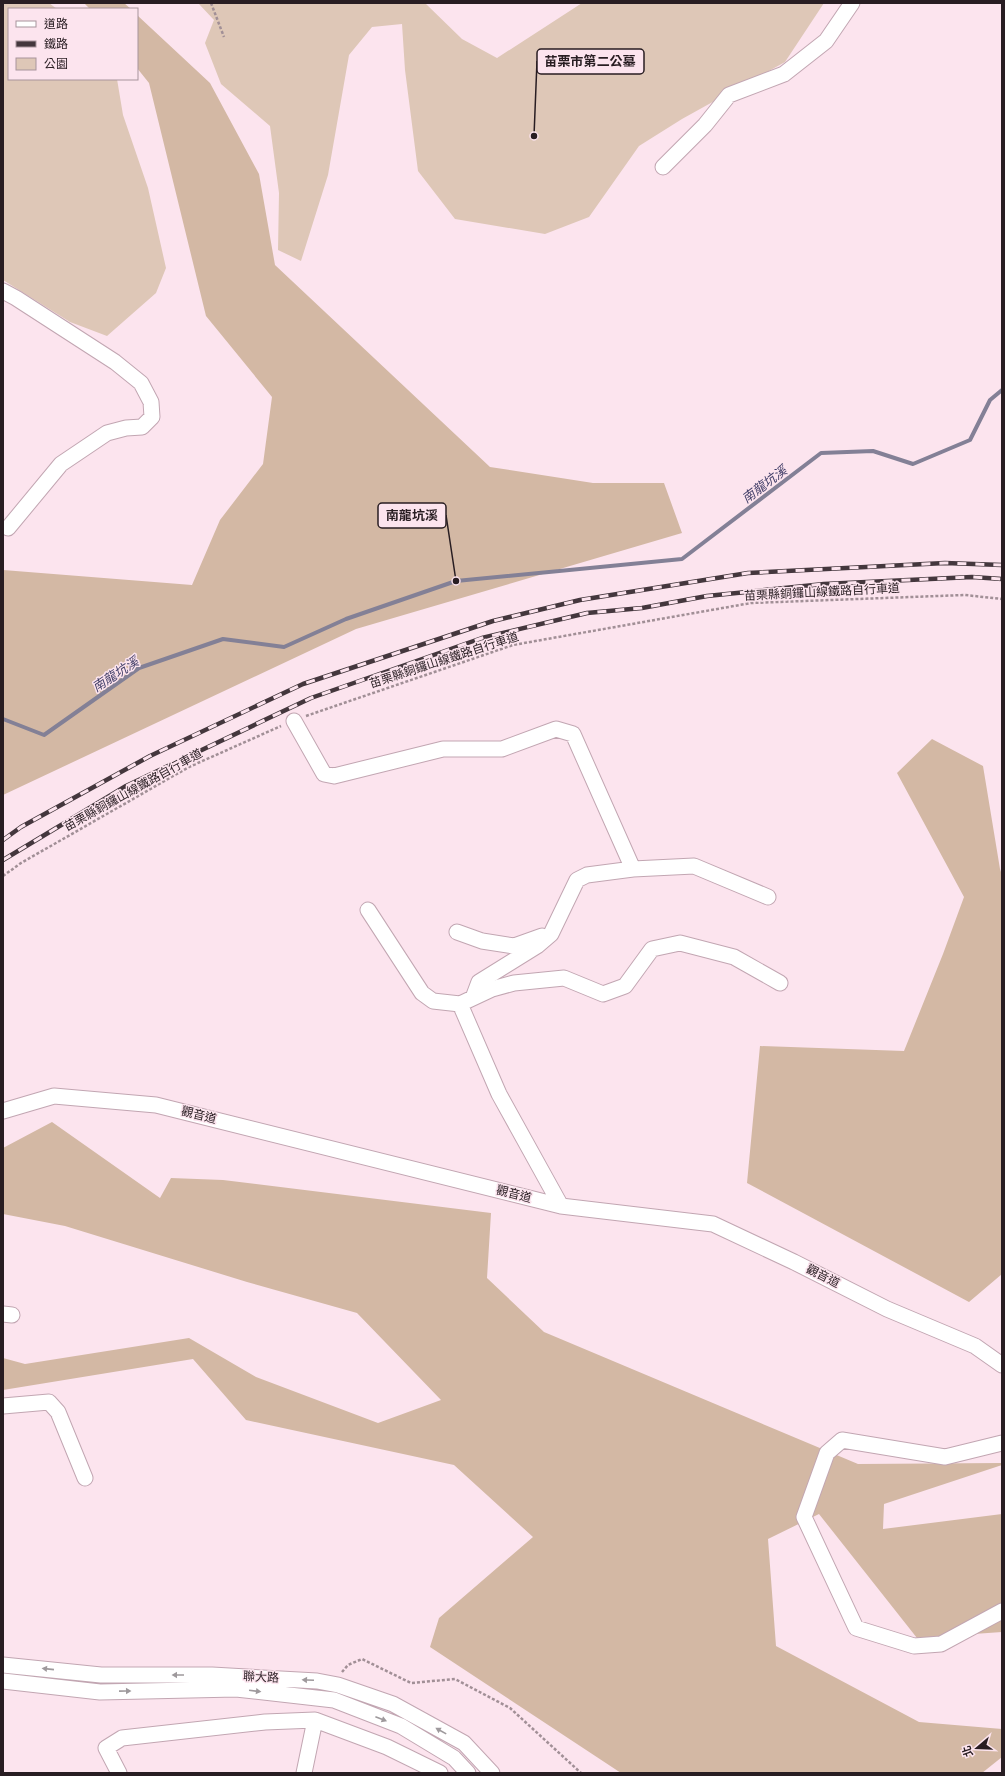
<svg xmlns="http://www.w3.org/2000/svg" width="1005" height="1776" font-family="'Source Sans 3','Noto Sans TC',sans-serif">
<rect width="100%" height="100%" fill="#fce4ee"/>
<path fill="#dec7b7" d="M3,3H49L57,9H9V79H117L123,115L148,188L166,268L156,293L107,336L70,322L3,280Z
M198,3H425L462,39L497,58L582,3H824L785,62L682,119L639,146L589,217L545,234L455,219L418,171L405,70L402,24L372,27L349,55L328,175L301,261L278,250L279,193L270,126L221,84L205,43L214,20Z"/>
<path fill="#d3b8a4" d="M84,3H124L131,9H90Z
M137,15L210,83L259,174L275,265L490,467L593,483H664L682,533L356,629L3,795V570L192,585L220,520L263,464L272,397L206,316L149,83L137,68Z
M932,739L983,766L1000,869L1002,875V1274L969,1302L747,1183L760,1046L904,1051L943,954L964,897L897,773Z
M52,1122L160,1198L171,1178L223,1180L491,1213L487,1278L544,1332L858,1464L1002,1463V1465L884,1504L883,1529L1002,1514V1632L917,1638L819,1514L768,1539L776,1646L919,1722L1002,1729V1757L982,1773H621L430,1647L439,1618L533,1537L454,1465L246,1420L193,1359L3,1390V1358L25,1364L189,1338L256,1377L378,1423L441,1400L357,1313L247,1282L65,1226L3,1214V1148Z"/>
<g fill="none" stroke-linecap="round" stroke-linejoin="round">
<path stroke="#838096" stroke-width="4" d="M3,719L44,735L139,668L223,639L284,647L346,619L456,581L682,559L821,453L873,451L913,464L970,440L990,400L1002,390"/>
<defs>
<path id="minor" d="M663,167L705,125L729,95L784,74L826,41L852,3
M3,291L16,298L115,362L141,383L151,402L152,417L142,427L126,428L107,433L61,464L8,528
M294,721L324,774L334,776L443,749H502L556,729L573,734L633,869
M368,910L422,993L433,1001L460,1004L492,989L514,983L564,978L603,994L625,986L652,949L680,943L734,957L780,983
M457,932L482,941L514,946L542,936
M473,998L479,982L537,946L551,934L577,880L587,875L633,869L694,866L768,897
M460,1004L499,1094L561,1206
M3,1111L54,1096L156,1105L561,1206L713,1224L794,1262L887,1309L975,1346L1002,1365
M3,1314L12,1315
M3,1406L49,1402L58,1412L85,1478
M1002,1443L945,1457L842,1440L827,1453L804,1517L856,1628L914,1646L941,1644L1002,1611
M3,1665L101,1675H212L317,1681L338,1685L393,1704L464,1743L492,1773
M3,1681L100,1692L236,1689L334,1700L401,1726L454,1758L468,1773
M119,1773L106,1748L122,1738L265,1722L315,1720L387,1747L440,1773
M304,1773L315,1720"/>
</defs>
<use href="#minor" stroke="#c2a6b2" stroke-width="17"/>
<path stroke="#a18f96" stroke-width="2.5" stroke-dasharray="3 2" stroke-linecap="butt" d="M211,3L224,37
M306,716L513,645L751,603L965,595L1002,599
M3,876L21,863L189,767L281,726
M342,1672L348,1665L362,1659L411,1683L455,1679L510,1708L581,1773"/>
<use href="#minor" stroke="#fff" stroke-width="15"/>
<defs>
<path id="rail" d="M3,840L21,827L150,756L303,684L493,621L580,600L748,573L945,563L1002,565
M3,860L126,786L311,698L482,638L587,613L642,608L707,596L824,584L972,577L1002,579"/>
</defs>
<use href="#rail" stroke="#44373d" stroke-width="4.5"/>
<use href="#rail" stroke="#fce4ee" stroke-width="3" stroke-dasharray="9" stroke-linecap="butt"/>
</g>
<defs><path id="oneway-solid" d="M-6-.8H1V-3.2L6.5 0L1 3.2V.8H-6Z"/></defs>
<g fill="#9e999c">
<use href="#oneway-solid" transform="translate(48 1669) rotate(-174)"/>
<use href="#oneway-solid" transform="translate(178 1675) rotate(180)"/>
<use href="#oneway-solid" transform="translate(308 1680) rotate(-177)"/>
<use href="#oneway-solid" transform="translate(125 1691) rotate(-1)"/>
<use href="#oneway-solid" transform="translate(255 1691) rotate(7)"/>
<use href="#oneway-solid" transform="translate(381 1719) rotate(21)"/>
<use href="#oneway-solid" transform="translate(441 1731) rotate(-151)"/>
</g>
<g text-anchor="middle" stroke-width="3" stroke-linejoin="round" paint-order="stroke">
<g font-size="12" fill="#281d22" stroke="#fce4ee">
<text transform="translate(822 592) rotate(-3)" y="4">苗栗縣銅鑼山線鐵路自行車道</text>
<text transform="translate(444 660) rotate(-18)" y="4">苗栗縣銅鑼山線鐵路自行車道</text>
<text transform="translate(133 790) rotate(-29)" y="4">苗栗縣銅鑼山線鐵路自行車道</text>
<text transform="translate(199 1115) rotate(14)" y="4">觀音道</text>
<text transform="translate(514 1194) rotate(14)" y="4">觀音道</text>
<text transform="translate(823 1276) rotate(27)" y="4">觀音道</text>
<text transform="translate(261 1677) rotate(3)" y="4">聯大路</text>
</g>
<g font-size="13" font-style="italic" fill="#403d67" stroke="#fce4ee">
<text transform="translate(764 484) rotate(-37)" y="5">南龍坑溪</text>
<text transform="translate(115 674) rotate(-33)" y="5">南龍坑溪</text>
</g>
</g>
<path fill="none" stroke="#281d22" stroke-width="1.5" d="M534 136L537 61M456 581L446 515"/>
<g fill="#281d22" stroke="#fce4ee" stroke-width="1.5">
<circle cx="534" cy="136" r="4"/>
<circle cx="456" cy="581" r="4"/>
</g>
<g fill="#fce4ee" stroke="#281d22" stroke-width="1.5">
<rect x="537" y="49" width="107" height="25" rx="4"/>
<rect x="378" y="503" width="68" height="25" rx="4"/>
</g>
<g font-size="13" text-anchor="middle" font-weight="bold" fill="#281d22">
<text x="590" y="66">苗栗市第二公墓</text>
<text x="412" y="520">南龍坑溪</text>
</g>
<rect width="1005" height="1776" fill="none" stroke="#281d22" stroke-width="8"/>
<rect x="8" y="8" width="130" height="72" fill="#fce4ee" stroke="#a7949c"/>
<rect x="16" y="21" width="20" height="6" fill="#ffffff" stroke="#a7949c"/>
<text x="44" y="28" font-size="12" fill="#281d22">道路</text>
<rect x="16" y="41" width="20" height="6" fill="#44373d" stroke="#a7949c"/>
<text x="44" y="48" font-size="12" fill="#281d22">鐵路</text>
<rect x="16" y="58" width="20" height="12" fill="#dec7b7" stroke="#a7949c"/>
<text x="44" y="68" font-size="12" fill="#281d22">公園</text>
<g transform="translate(977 1748) rotate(251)" stroke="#fce4ee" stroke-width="3" paint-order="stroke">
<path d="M0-3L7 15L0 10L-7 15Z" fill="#281d22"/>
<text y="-6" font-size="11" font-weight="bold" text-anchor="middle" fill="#281d22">北</text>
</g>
</svg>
